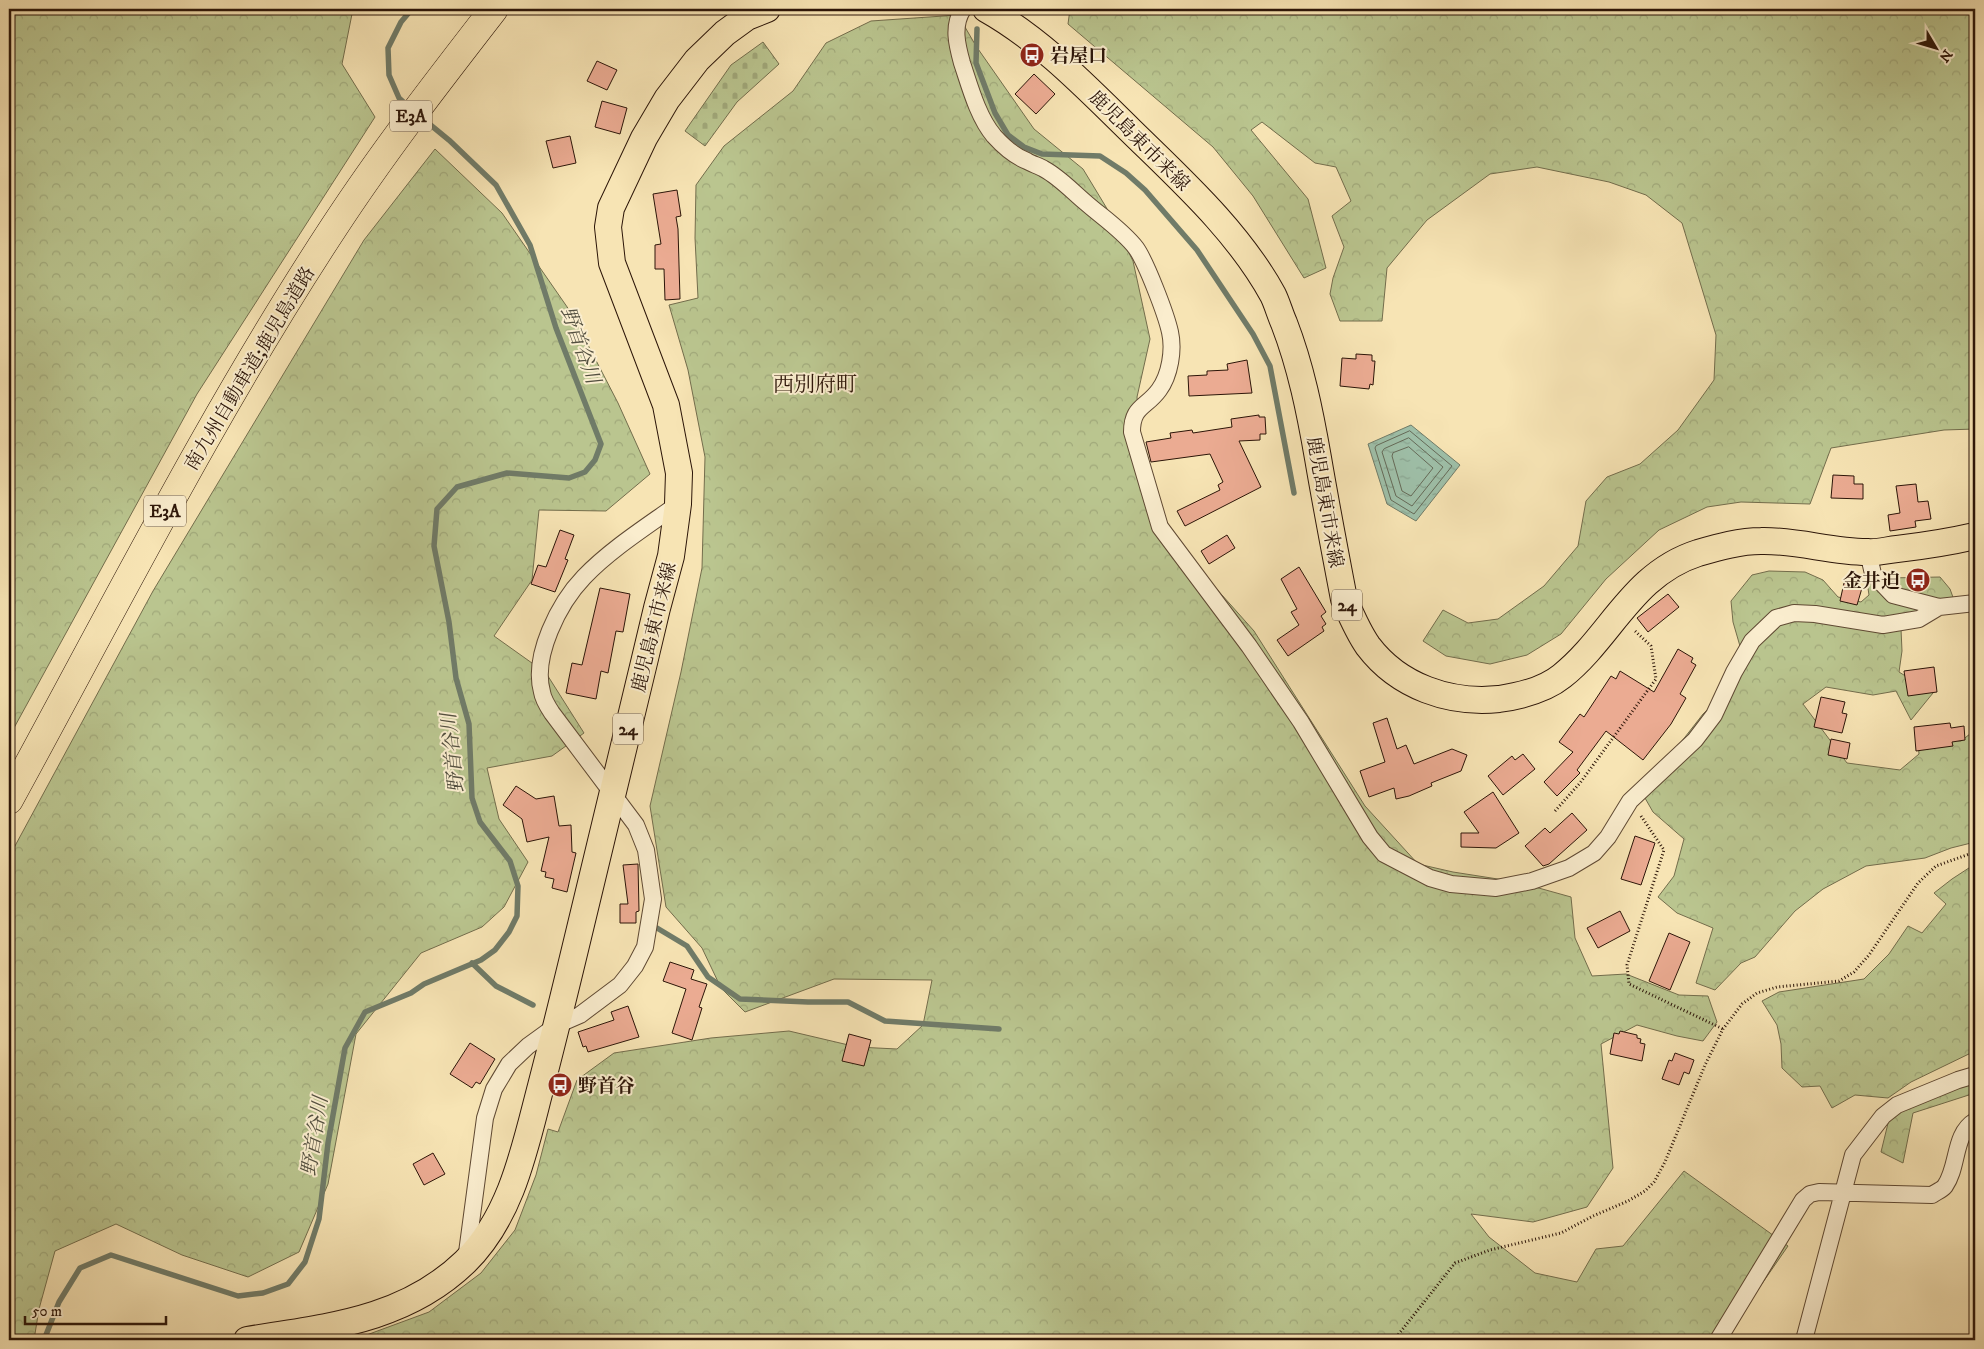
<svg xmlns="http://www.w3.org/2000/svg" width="1984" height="1349" font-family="'IM FELL DW Pica','Noto Serif JP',serif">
<defs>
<pattern id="forest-crowns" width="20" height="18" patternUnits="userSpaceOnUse" patternTransform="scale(1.25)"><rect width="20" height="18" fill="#bac58f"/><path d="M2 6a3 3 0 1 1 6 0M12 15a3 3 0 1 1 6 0" fill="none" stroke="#a0a87a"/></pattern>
<pattern id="cemetery-stones" width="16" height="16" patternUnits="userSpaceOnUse" patternTransform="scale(1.25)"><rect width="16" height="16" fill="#bac58f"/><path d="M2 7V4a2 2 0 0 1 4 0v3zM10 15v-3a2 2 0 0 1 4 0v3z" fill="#a0a87a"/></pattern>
<pattern id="water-ripples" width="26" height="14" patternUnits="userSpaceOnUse" patternTransform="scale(1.25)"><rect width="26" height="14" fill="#9ebfa8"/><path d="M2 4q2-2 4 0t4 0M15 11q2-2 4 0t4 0" fill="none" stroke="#88a38f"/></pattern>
</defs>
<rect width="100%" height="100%" fill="#f7e4b4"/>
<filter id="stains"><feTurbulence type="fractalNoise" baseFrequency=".004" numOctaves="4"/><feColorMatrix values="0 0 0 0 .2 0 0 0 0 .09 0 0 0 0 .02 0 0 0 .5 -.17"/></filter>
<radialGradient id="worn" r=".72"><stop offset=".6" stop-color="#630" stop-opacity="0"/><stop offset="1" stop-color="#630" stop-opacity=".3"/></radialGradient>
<path fill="url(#forest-crowns)" stroke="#736d4c" d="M9,9H353L342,64L375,117L197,394L9,737Z
M1070,9H1975V429L1944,430L1831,448L1810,504L1741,502L1707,507L1659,530L1606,579L1561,634L1527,655L1490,664L1446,656L1423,641L1443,610L1468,623L1498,619L1544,586L1578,546L1586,501L1607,477L1640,464L1678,430L1714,380L1716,335L1682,223L1646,195L1609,182L1537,167L1490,174L1427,220L1387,268L1382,321H1340L1330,294L1333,278L1344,247L1332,216L1351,201L1336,167L1315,163L1262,122L1251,130L1308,199L1326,268L1304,278L1253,196L1213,147L1068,24Z
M958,15L976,46L1034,129L1083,169L1106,207L1133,261L1150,339L1137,397L1144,491L1181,549L1254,631L1365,806L1418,864L1453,872L1517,882L1571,897L1575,938L1592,976L1626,974L1679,995L1708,996L1717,1022L1703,1041L1677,1036L1637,1025L1601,1044L1613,1168L1587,1207L1533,1222L1471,1214L1489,1237L1535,1273L1577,1282L1596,1249L1623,1246L1684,1171L1788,1246L1723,1340H353L429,1312L481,1273L515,1230L536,1175L548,1129L558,1132L577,1080L614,1053L711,1038L789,1031L857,1047L897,1049L923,1025L932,980L834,979L745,1012L721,988L702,948L666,907L650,806L681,672L702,568L705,457L688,370L669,305L698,298L695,238L696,185L724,146L793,91L826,43L871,21Z
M435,149L502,213L572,314L618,403L650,474L606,511L539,510L532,580L494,636L546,673L584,733L552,756L487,768L499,819L528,862L504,907L482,927L421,953L356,1034L328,1184L299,1252L248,1277L182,1255L116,1224L55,1251L39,1309L34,1340H9V857L153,591L364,240Z
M1769,571L1805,572L1823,580L1838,597L1861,602L1869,595L1866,575L1887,578L1940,577L1950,589L1954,600L1901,629L1902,651L1899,672L1933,693L1911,720L1896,691L1873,695L1826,687L1803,704L1847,763L1900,770L1919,754L1917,728L1929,739L1961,741L1975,730V842L1951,848L1925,858L1866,866L1823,889L1795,911L1755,957L1741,963L1715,990L1696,983L1713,928L1677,913L1658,897L1674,876L1684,839L1653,812L1645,798L1664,764L1703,714L1734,684L1744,660L1733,622L1731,601L1752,575Z
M1975,864V1051L1911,1082L1888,1098L1855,1095L1832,1108L1820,1086L1802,1087L1782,1068L1781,1044L1777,1025L1762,1001L1779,992L1864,979L1889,954L1908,926L1922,933L1946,904L1934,893L1952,879Z
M1975,1069V1093L1913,1113L1903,1163L1881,1152L1891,1111Z"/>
<path fill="url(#cemetery-stones)" stroke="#736d4c" d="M763,42L779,64L737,102L705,146L685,131L731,65Z"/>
<path fill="url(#water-ripples)" stroke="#707b68" d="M1411,425L1460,465L1416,521L1387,504L1368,444Z"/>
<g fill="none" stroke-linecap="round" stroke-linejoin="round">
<path stroke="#656a58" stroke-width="1" d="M1410,431L1452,466L1414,514L1391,500L1375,448L1376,446Z
M1409,438L1443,467L1412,506L1396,496L1382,452L1384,449Z
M1409,447L1433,468L1411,496L1402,491L1392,456L1393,453Z"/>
<path stroke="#707b68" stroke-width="5.5" d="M977,29L976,63L995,113L1008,135L1024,147L1042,154L1100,156L1126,173L1145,190L1197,250L1253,334L1270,366L1294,493
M410,108L399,98L389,75L388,48L401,22L412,9
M657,928L687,946L708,977L740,999L808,1002H848L885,1021L999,1029
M472,963L496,986L533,1005
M44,1340L59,1302L80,1268L111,1255L238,1296L263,1293L288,1284L305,1262L319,1219L328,1143L345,1048L365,1012L411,993L424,984L481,960L495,950L509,932L517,916L518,886L510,861L480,822L472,798L469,724L456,678L449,622L434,546L437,509L457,487L507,473L569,478L585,472L595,460L601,444L556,328L530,245L496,185L449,140L421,117"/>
</g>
<path fill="#ebab92" stroke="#2c1508" d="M597,61L617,70L607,90L587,81Z
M1034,74L1055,94L1036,114L1015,94Z
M602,101L627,108L620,134L595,127Z
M570,136L576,163L553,168L546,141Z
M677,190L681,216L676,217L678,229L680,299L665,300L664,269H655V245L661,244L653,194Z
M1356,354L1372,355V361H1375L1373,385L1370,384L1369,389L1340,386L1342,358L1356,359Z
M1247,360L1252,393L1189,396L1188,376L1207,375V371L1228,370L1227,364Z
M1259,415V417H1265L1266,434H1260V440L1239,441L1261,487L1185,526L1177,511L1220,490L1218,485L1223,482L1210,454L1151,462L1146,442L1171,438L1170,433L1192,430L1193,433L1232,427L1231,419Z
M1833,475L1854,476V484H1863V499L1831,498Z
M1916,484L1918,502L1928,501L1931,519L1915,521L1916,527L1890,531L1888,515L1900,513L1896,486Z
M560,530L574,535L565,559L568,560L555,592L531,584L538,565L546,567Z
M1227,535L1235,548L1209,564L1201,551Z
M1299,567L1326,612L1321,616L1326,624L1322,627L1324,631L1288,656L1277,640L1299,625L1291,612L1297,609L1281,579Z
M1844,583L1862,588L1857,605L1840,601Z
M600,588L630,594L623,632L616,631L608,673L601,671L596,699L566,693L572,663L582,665Z
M1668,594L1679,607L1648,632L1637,618Z
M1678,649L1693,658L1691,662L1696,665L1680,694L1686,698L1671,724L1643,760L1606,731L1577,770L1580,773L1557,796L1544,782L1573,752L1559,742L1580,714L1584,717L1611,676L1616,679L1620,671L1654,692Z
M1934,667L1937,692L1908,696L1904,671Z
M1821,697L1845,702L1842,713L1847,714L1842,733L1814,727Z
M1387,718L1397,749L1406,745L1414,764L1452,749L1467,755L1461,771L1431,783L1432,786L1409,796L1396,799L1394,788L1369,797L1360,771L1385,762L1373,723Z
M1950,723L1951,728L1964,726L1965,740L1952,742L1953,746L1916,751L1914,727Z
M1831,739L1850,743L1847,759L1828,755Z
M1523,754L1535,769L1503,795L1488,776L1512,756L1515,760Z
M516,786L536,799L554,796L559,826L571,825L572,852L576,853L567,892L552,888L554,879L545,877L546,872L541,871L549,837L527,842L522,819L503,805Z
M1493,792L1519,833L1496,848L1461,847V833H1479L1464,812Z
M1572,813L1587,830L1549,864L1543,866L1525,846L1545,828L1550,833Z
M1635,836L1655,843L1641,885L1621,879Z
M638,864L639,911L636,912V923H620V904H628L623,865Z
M1620,911L1630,931L1598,948L1587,928Z
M1669,933L1690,942L1670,990L1649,981Z
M670,962L694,970L691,979L707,984L699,1007L702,1008L692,1040L672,1033L686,989L663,981Z
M628,1006L639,1037L588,1052L586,1046L583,1047L578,1032L614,1020L611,1012Z
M1620,1031L1637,1035V1038L1641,1039L1640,1043L1645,1044L1642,1061L1610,1054L1614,1033L1619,1034Z
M849,1034L871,1040L864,1066L842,1061Z
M470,1043L495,1059L480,1084L476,1082L472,1088L450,1074Z
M1675,1053L1694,1060L1689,1074L1684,1072L1679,1085L1662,1079L1669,1060L1672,1061Z
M433,1153L445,1174L424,1185L413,1164Z"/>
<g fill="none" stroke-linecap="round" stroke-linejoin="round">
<defs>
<path id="minor" d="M963,9C952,26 957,45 962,63C970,87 978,117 994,136C1003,146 1014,156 1027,161C1032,164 1039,166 1044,169C1059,177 1072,191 1085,202C1102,217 1122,230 1136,248C1146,262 1166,314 1170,332C1174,350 1170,375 1159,390C1146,408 1132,406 1132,432L1160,527L1249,646L1301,722L1370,837L1384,854L1430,878L1451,884L1496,888L1532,881L1569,868L1594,853L1608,837L1630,801L1695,740L1714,715L1734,672L1752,641L1776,618L1794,613L1815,614L1883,625L1919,619L1939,607L1975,603
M1868,552L1873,574L1893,595L1939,607
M466,1260L485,1118L494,1089L509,1064L528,1046L557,1025L580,1015L620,985L635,966L645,947L653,899L646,850L636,825L552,713C548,707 543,699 542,692C532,656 559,603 584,577C611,549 646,527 678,504
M1718,1340L1803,1200L1810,1194L1819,1192L1932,1195C1936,1192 1942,1190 1945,1186C1959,1166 1953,1134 1975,1121
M1804,1340L1853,1155L1883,1116L1897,1105L1958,1080L1975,1075"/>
<path id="primary" d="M986,9C1041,40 1085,86 1130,130C1181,180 1238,231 1273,295C1277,303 1280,314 1284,323C1301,367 1310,412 1318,458C1326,505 1335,552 1344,599C1351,615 1358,632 1368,646C1399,687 1450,704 1499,699C1520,696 1546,689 1562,676C1611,637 1632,574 1698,553C1719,547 1740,541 1761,541C1797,540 1831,552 1867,552C1877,553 1887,550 1897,549C1923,546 1949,542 1975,536
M247,1340C326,1327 404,1321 465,1262C512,1216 525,1147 541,1086C554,1036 566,987 578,937C604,828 631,718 657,608L671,556L678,504L679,473L666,405L612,263L608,227L611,208L644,138L667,99L697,60L725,33L747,17L767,9"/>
<path id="motorway" d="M9,800C114,608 213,411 334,227C383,152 439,80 494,9"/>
</defs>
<use href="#minor" stroke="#5f4933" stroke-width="18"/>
<use href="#primary" stroke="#2c1508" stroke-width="28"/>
<use href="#motorway" stroke="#2c1508" stroke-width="29"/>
<path stroke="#2c1508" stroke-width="3" stroke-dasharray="1 2.5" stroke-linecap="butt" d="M1555,811L1580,783L1656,679L1651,646L1634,630
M1641,816L1664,850L1627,965L1629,984L1723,1029
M1394,1340L1455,1263L1490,1250L1561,1233L1593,1216L1628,1201L1645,1191L1654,1182L1665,1162L1705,1065L1723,1029L1742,1004L1757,993L1777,987L1839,981L1854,972L1869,955L1918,883L1936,866L1975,852"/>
<use href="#minor" stroke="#faedce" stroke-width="16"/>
<use href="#primary" stroke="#f7e4b4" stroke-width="26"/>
<use href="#motorway" stroke="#f7e4b4" stroke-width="28"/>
</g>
<defs>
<symbol id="bus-disc" viewBox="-11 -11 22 22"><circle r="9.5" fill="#8f2418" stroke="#faedce"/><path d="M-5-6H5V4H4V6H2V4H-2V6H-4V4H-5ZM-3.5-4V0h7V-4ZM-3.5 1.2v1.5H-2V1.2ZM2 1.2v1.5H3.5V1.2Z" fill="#fff"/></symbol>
</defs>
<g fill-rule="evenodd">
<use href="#bus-disc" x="1018" y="41" width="28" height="28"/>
<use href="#bus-disc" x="1904" y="566" width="28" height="28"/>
<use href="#bus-disc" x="546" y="1071" width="28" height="28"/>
</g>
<g text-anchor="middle" stroke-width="4" stroke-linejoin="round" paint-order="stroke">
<g fill="#faedce" stroke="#6a5643" stroke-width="1">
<rect x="390" y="100.5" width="42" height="31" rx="4"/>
<rect x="144" y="495.5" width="42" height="31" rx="4"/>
<rect x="1332" y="589.5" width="30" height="31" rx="4"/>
<rect x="613" y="713.5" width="30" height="31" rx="4"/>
</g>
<g font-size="18" font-weight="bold" fill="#2c1508">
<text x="411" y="122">E3A</text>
<text x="165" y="517">E3A</text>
<text x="1347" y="611">24</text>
<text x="628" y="735">24</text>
</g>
<g font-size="19" font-weight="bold" fill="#2c1508" stroke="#faedce" text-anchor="start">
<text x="1050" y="62">岩屋口</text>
<text x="1900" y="587" text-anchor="end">金井迫</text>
<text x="578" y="1092">野首谷</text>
</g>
<g font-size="19" fill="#2c1508" stroke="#faedce">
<text transform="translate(1140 140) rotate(45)" y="7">鹿児島東市来線</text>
<text transform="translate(249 368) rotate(-59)" y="7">南九州自動車道;鹿児島道路</text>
<text transform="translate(1326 502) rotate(80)" y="7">鹿児島東市来線</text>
<text transform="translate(653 627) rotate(-76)" y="7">鹿児島東市来線</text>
</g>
<g font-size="20" font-style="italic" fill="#545040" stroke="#faedce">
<text transform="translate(581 345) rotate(70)" y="7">野首谷川</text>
<text transform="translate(452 753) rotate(-96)" y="7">野首谷川</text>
<text transform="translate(314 1136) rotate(-81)" y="7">野首谷川</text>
</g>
<g font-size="21" fill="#2c1508" stroke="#faedce">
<text x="815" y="391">西別府町</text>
</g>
</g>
<rect width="1984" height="1349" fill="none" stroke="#f7e4b4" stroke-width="30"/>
<rect x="10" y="10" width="1964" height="1329" fill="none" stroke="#2c1508" stroke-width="2.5"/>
<rect x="15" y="15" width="1954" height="1319" fill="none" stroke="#2c1508"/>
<g transform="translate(1936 48) rotate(128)" stroke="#faedce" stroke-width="4" paint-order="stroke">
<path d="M0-4L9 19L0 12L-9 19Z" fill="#2c1508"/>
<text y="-8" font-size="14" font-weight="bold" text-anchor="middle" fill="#2c1508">N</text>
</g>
<path d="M25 1316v8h141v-8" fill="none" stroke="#2c1508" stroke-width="2.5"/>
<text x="32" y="1316" font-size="15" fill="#2c1508" stroke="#faedce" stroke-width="4" paint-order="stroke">50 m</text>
<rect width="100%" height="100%" filter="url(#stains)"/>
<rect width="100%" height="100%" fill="url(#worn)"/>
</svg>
